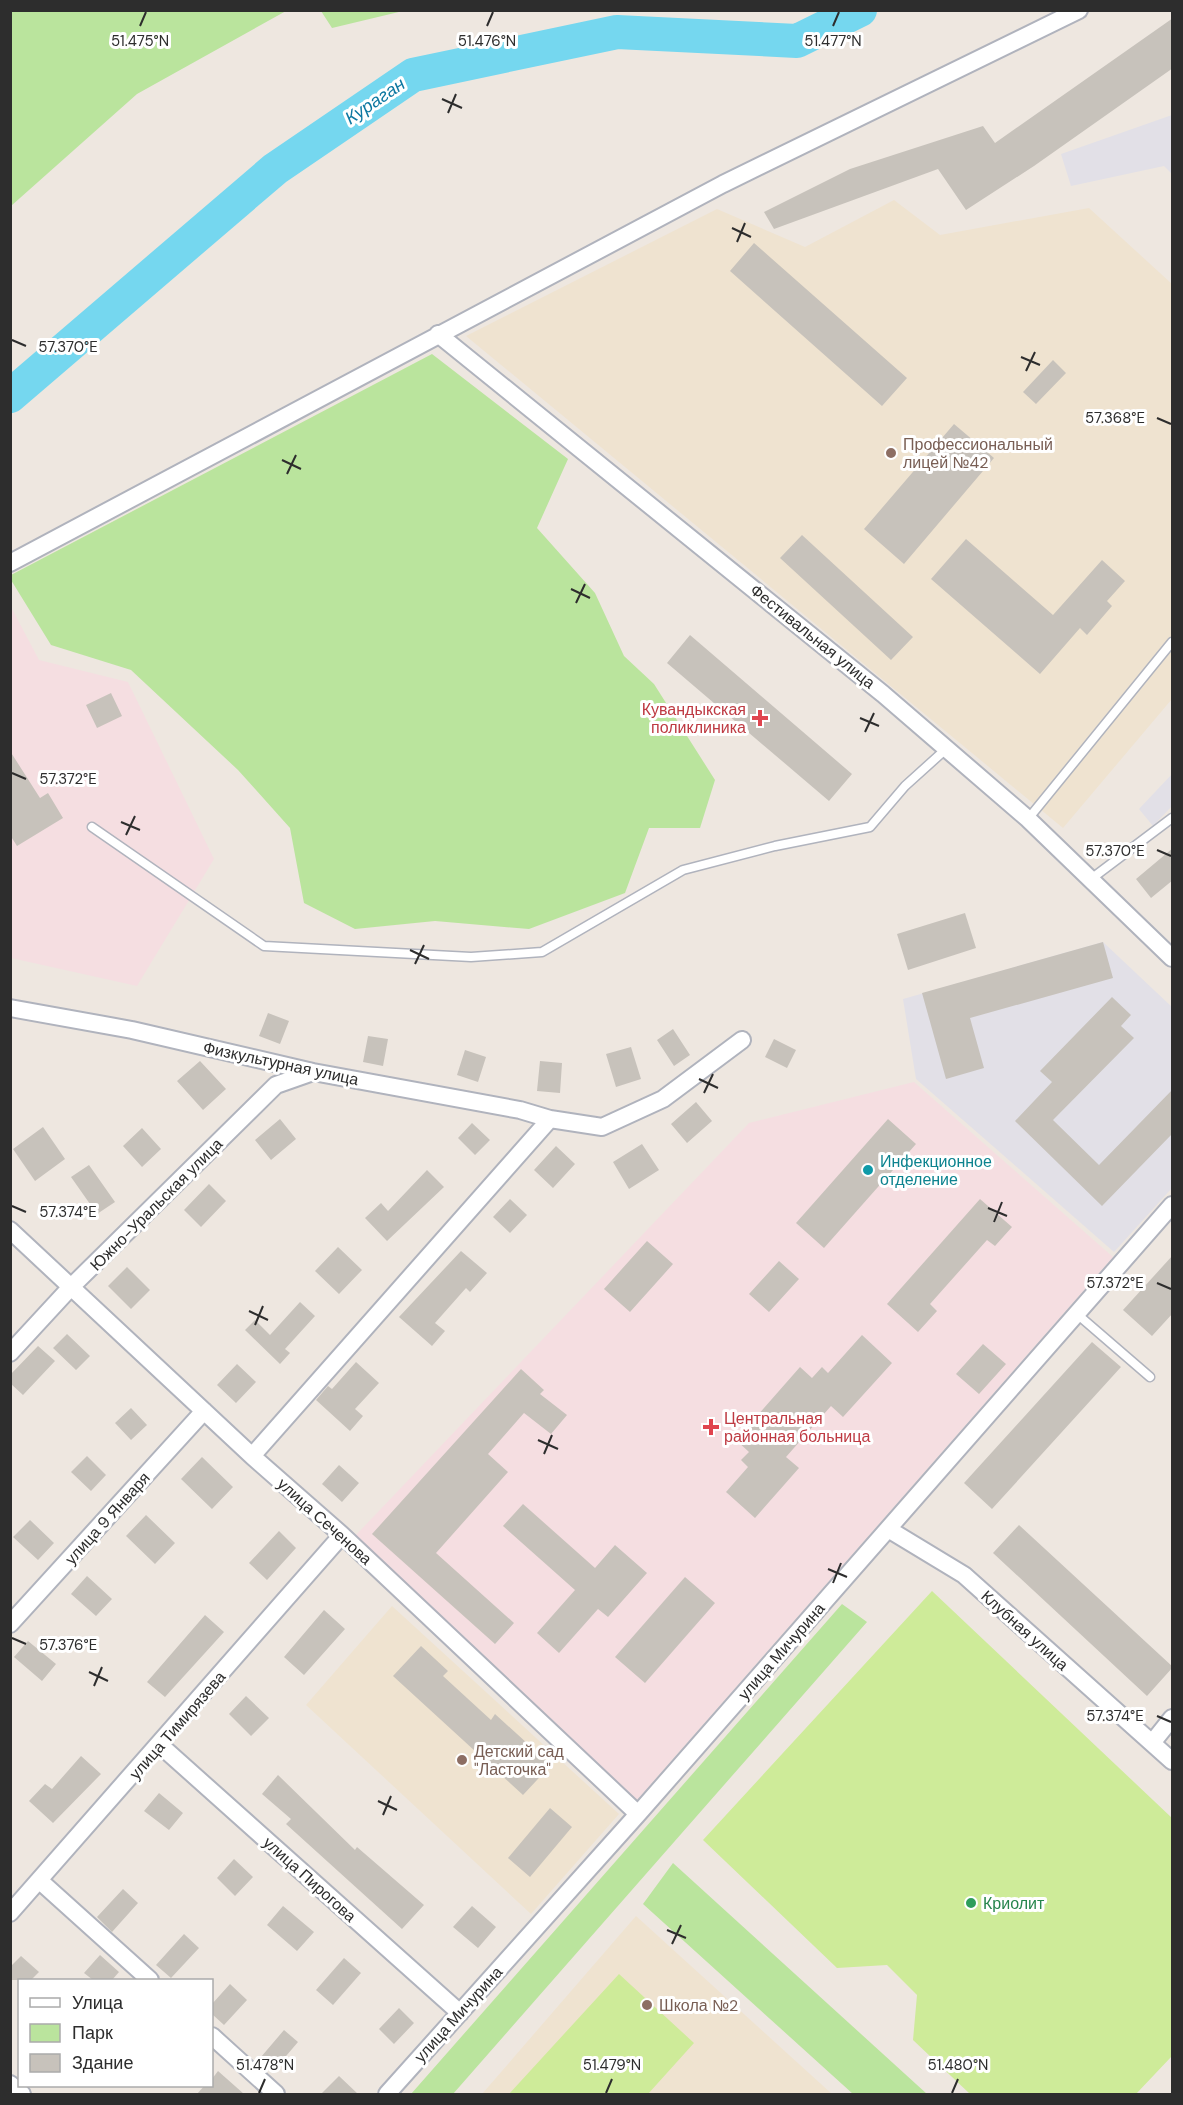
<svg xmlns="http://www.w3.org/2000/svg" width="1183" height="2105" font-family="'DM Sans',sans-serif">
<rect width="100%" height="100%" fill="#eee7e0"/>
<path fill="#e2e0e7" d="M1172,115V174L1164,166L1071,186L1061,154Z
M1172,774V806L1153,826L1139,809Z
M1103,942L1172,1007V1188L1114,1252L916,1079L903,999Z"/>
<path fill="#efe3d0" d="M894,200L940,235L1089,208L1172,284V699L1063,828L466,336L717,209L805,247Z
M392,1606L619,1814L531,1914L306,1705Z
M636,1916L832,2094H482Z"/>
<path fill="#f5dee1" d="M10,605L39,660L128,682L214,859L137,986L11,958Z
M914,1082L1113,1257L636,1801L355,1536L749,1123Z"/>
<path fill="#bae49d" d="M11,10H286V11L137,94L11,206Z
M321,11H403L332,28Z
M432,354L568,459L537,528L595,593L624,656L654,684L715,780L700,828H649L625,893L529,929L435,921L355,929L304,903L290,828L238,770L131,670L51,645L11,580V575Z
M842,1604L867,1622L453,2094H411Z
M673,1863L927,2094H853L643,1904Z"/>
<path fill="#ceeb99" d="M932,1591L1172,1818V2056L1136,2094H970L913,2040L917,1995L887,1965L837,1968L703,1840Z
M619,1974L694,2043L648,2094H509Z"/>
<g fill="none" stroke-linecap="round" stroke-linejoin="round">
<path stroke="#75d7ef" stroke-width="34" d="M10,396L275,169L413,75L617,32L797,41L860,10"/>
</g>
<path fill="#c7c2bb" d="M1173,18V68L1034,166L966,210L938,169L774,229L764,212L850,169L983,126L995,143Z
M754,243L907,378L882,406L730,271Z
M1053,360L1066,373L1036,404L1023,392Z
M954,424L994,458L904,564L864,529Z
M802,535L913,637L891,660L780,558Z
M966,539L1053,615L1102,560L1125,581L1107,601L1112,606L1087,635L1080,628L1040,674L931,579Z
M690,635L852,774L829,801L667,663Z
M111,693L122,716L97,728L86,705Z
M10,751L40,798L48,793L63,818L17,846L10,835Z
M1173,848V880L1151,898L1136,879Z
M965,913L976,948L908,970L897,934Z
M1103,942L1113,978L970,1018L984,1068L946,1079L922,993Z
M1112,997L1131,1015L1121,1026L1134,1038L1053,1120L1099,1165L1173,1089V1133L1102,1206L1015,1121L1052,1082L1040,1071Z
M268,1013L289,1021L280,1044L259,1036Z
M673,1029L690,1055L674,1066L657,1040Z
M368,1036L388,1039L383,1066L363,1062Z
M774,1039L796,1050L787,1068L765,1057Z
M631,1047L641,1079L616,1087L606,1054Z
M465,1050L486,1057L478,1082L457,1075Z
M200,1061L226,1089L203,1110L177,1081Z
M540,1061L562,1063L560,1093L537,1091Z
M696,1102L712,1121L687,1143L671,1124Z
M280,1119L296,1139L271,1160L255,1140Z
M888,1119L916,1144L824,1248L796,1223Z
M472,1123L490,1140L475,1155L458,1138Z
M43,1127L65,1159L35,1181L13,1149Z
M142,1128L161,1149L142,1167L123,1146Z
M642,1144L659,1170L629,1189L613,1162Z
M556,1146L575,1164L553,1188L534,1170Z
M89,1165L115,1202L97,1214L71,1177Z
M427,1170L444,1187L387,1241L365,1218L381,1203L388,1211Z
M209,1184L226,1201L201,1227L184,1210Z
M510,1199L527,1215L510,1233L493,1217Z
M980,1199L1012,1227L995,1246L987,1240L930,1304L937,1311L918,1332L887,1304Z
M647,1241L673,1264L630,1312L604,1289Z
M338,1247L362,1270L339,1294L315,1271Z
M461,1251L487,1273L470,1292L466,1288L435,1323L445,1331L432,1346L399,1317Z
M1173,1255V1313L1152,1336L1123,1310Z
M779,1261L799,1279L769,1312L749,1294Z
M127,1267L150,1290L131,1309L108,1286Z
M300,1302L315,1316L285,1349L290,1353L280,1364L245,1330L255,1320L270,1335Z
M67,1334L90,1356L76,1370L53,1348Z
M862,1335L892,1363L843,1417L831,1406L786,1457L799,1468L755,1518L726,1492L748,1467L741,1460L749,1452L736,1440L800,1367L812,1378L822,1367L828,1373Z
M1092,1342L1121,1367L992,1509L964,1483Z
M983,1344L1006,1364L979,1394L956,1374Z
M38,1346L55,1361L23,1395L10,1383V1375Z
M356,1362L379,1383L355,1409L363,1416L350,1431L316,1400L328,1386L332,1389Z
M237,1364L256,1382L236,1403L217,1385Z
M521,1369L544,1390L540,1394L567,1415L551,1434L524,1413L488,1454L508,1472L436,1553L514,1623L495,1644L372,1534Z
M131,1408L147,1425L131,1440L115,1423Z
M87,1456L106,1475L91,1491L71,1472Z
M202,1457L233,1487L212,1509L181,1479Z
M339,1465L359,1483L342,1502L322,1484Z
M523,1504L595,1568L615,1545L647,1573L608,1617L598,1609L559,1653L537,1633L575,1590L503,1526Z
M146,1515L175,1543L155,1564L126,1536Z
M30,1520L54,1543L38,1560L13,1537Z
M1019,1525L1173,1667L1147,1696L993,1553Z
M279,1531L296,1548L267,1580L249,1563Z
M87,1576L112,1599L96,1616L71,1594Z
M685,1577L715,1603L645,1683L615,1657Z
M324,1610L345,1629L304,1675L284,1657Z
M205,1615L224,1632L165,1697L147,1682Z
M28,1641L56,1664L42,1681L14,1657Z
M421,1646L448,1671L443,1676L491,1720L495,1714L551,1765L523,1795L393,1676Z
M246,1696L269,1718L251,1736L229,1714Z
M81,1756L101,1774L53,1823L29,1801L45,1784L52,1789Z
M278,1775L355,1850L357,1847L424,1905L402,1929L286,1824L291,1819L262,1794Z
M159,1793L183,1813L169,1830L144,1811Z
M550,1808L572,1827L530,1877L508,1858Z
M234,1859L253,1877L235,1896L217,1878Z
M123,1889L138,1903L112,1932L97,1917Z
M283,1906L314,1932L297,1951L267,1925Z
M472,1906L496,1927L478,1948L453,1927Z
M184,1934L199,1948L171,1978L156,1965Z
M100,1955L119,1972L112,1980H93L84,1973Z
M21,1956L39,1972L31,1980H10V1967Z
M344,1958L361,1973L333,2005L316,1990Z
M230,1984L247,2000L224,2025L212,2014V2004Z
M399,2008L414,2023L394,2044L379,2029Z
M284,2030L298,2042L275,2069L261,2057Z
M218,2071L244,2094H197L205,2085H212V2079Z
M339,2076L358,2094H321Z"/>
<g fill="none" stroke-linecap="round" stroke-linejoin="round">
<defs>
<path id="service" d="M1028,819L1172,642
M92,827L264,946L471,957L542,952L683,870L775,846L870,827L905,786L946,749
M1091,879L1172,818
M1077,1314L1150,1377"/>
<path id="minor" d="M438,334L883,694L1028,819L1172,958
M10,563L723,184L1079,10
M10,1008L132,1030L313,1072L520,1110L550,1119L602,1127L663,1099L742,1040
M10,1230L252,1456L342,1535L638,1814
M10,1353L70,1288L276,1085L313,1072
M252,1456L550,1119
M888,1529L964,1575L1172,1761
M10,1624L204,1411
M1152,1743L1172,1718
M160,1745L460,2013
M40,1881L150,1980
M10,1913L342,1535
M212,2036L276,2094
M10,2084L22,2094
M387,2094L638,1814L1172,1205"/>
</defs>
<use href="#service" stroke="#b0b3bd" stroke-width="11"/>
<use href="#minor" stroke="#b0b3bd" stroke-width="20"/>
<use href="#service" stroke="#fff" stroke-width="8"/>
<use href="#minor" stroke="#fff" stroke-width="16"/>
</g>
<path fill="none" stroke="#2d2d2d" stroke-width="2" d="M140,26L146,12M487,26L493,12M833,26L839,12M442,99L462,108M448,113L456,94M732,228L751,237M737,242L745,223M12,340L26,346M1021,357L1040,365M1026,371L1035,352M1157,418L1171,424M282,460L301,469M287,474L296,455M571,589L590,598M576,603L585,584M860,718L879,726M865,732L874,713M12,773L26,779M121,822L140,830M126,835L135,816M1157,850L1171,856M410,950L429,959M415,964L424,945M699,1079L718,1088M704,1093L713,1074M12,1206L26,1212M988,1208L1007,1216M994,1222L1002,1202M1157,1283L1171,1289M249,1311L268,1320M255,1325L263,1306M538,1440L558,1449M544,1454L552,1435M828,1569L847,1577M833,1583L841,1563M12,1638L26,1644M89,1672L108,1681M94,1686L102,1667M1157,1716L1171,1722M378,1801L397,1810M383,1815L391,1796M667,1930L686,1938M672,1944L681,1925M259,2093L265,2079M606,2093L612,2079M952,2093L958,2079"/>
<g fill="#8d6e63" stroke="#fff" stroke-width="2">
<circle cx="891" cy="453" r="6"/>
<circle cx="462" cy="1760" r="6"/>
<circle cx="647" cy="2005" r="6"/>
</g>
<g fill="#e0444e" stroke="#fff" stroke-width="2">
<path d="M757 709h6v6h6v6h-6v6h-6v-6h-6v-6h6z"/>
<path d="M708 1418h6v6h6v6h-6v6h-6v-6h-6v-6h6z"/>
</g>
<circle fill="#0f9aa8" stroke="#fff" stroke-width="2" cx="868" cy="1170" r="6"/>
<circle fill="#2e9e5b" stroke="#fff" stroke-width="2" cx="971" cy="1903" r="6"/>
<g text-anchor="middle" stroke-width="6" stroke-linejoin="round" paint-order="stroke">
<g font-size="16" fill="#785e54" stroke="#fff" text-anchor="start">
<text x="903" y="450">Профессиональный<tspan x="903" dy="18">лицей №42</tspan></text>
<text x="474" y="1757">Детский сад<tspan x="474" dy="18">"Ласточка"</tspan></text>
<text x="659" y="2011">Школа №2</text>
</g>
<g font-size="16" fill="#2d2d2d" stroke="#fff">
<text transform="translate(813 636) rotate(39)" y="6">Фестивальная улица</text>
<text transform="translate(281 1063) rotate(12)" y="6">Физкультурная улица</text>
<text transform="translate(156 1204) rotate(-45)" y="6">Южно-Уральская улица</text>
<text transform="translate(107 1518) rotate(-48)" y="6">улица 9 Января</text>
<text transform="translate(325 1521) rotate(42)" y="6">улица Сеченова</text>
<text transform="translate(1025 1630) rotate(42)" y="6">Клубная улица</text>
<text transform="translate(781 1651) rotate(-49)" y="6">улица Мичурина</text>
<text transform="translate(177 1725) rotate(-49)" y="6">улица Тимирязева</text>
<text transform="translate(310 1879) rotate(42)" y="6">улица Пирогова</text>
<text transform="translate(458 2014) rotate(-48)" y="6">улица Мичурина</text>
</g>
<g font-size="16" fill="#be3a42" stroke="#fff" text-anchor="end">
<text x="746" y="715">Кувандыкская<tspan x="746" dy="18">поликлиника</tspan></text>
<text x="724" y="1424" text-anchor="start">Центральная<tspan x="724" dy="18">районная больница</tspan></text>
</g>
<g font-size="16" fill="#0d838f" stroke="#fff" text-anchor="start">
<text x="880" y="1167">Инфекционное<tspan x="880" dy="18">отделение</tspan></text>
</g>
<g font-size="16" fill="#27864d" stroke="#fff" text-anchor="start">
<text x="983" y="1909">Криолит</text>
</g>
<g font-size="18" font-style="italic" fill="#0e78a1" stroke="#fff">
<text transform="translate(375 101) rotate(-34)" y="6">Кураган</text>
</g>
</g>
<g font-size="15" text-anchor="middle" fill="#2d2d2d" stroke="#fff" stroke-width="6" stroke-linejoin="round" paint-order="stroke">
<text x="140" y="46">51.475°N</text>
<text x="487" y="46">51.476°N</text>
<text x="833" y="46">51.477°N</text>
<text x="68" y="352">57.370°E</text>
<text x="1115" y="423">57.368°E</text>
<text x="68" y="784">57.372°E</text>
<text x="1115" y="856">57.370°E</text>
<text x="68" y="1217">57.374°E</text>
<text x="1115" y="1288">57.372°E</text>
<text x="68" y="1650">57.376°E</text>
<text x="1115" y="1721">57.374°E</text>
<text x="265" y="2070">51.478°N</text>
<text x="612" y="2070">51.479°N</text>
<text x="958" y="2070">51.480°N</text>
</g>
<rect width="1183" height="2105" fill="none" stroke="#2d2d2d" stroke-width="24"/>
<rect x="18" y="1979" width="195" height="108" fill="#ffffff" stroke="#ababab" stroke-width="1.5"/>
<rect x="30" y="1998" width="30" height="9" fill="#ffffff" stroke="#ababab" stroke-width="1.5"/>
<text x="72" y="2009" font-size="18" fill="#2d2d2d">Улица</text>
<rect x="30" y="2024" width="30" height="18" fill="#bae49d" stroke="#ababab" stroke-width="1.5"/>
<text x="72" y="2039" font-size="18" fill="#2d2d2d">Парк</text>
<rect x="30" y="2054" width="30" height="18" fill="#c7c2bb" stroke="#ababab" stroke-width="1.5"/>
<text x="72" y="2069" font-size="18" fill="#2d2d2d">Здание</text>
</svg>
